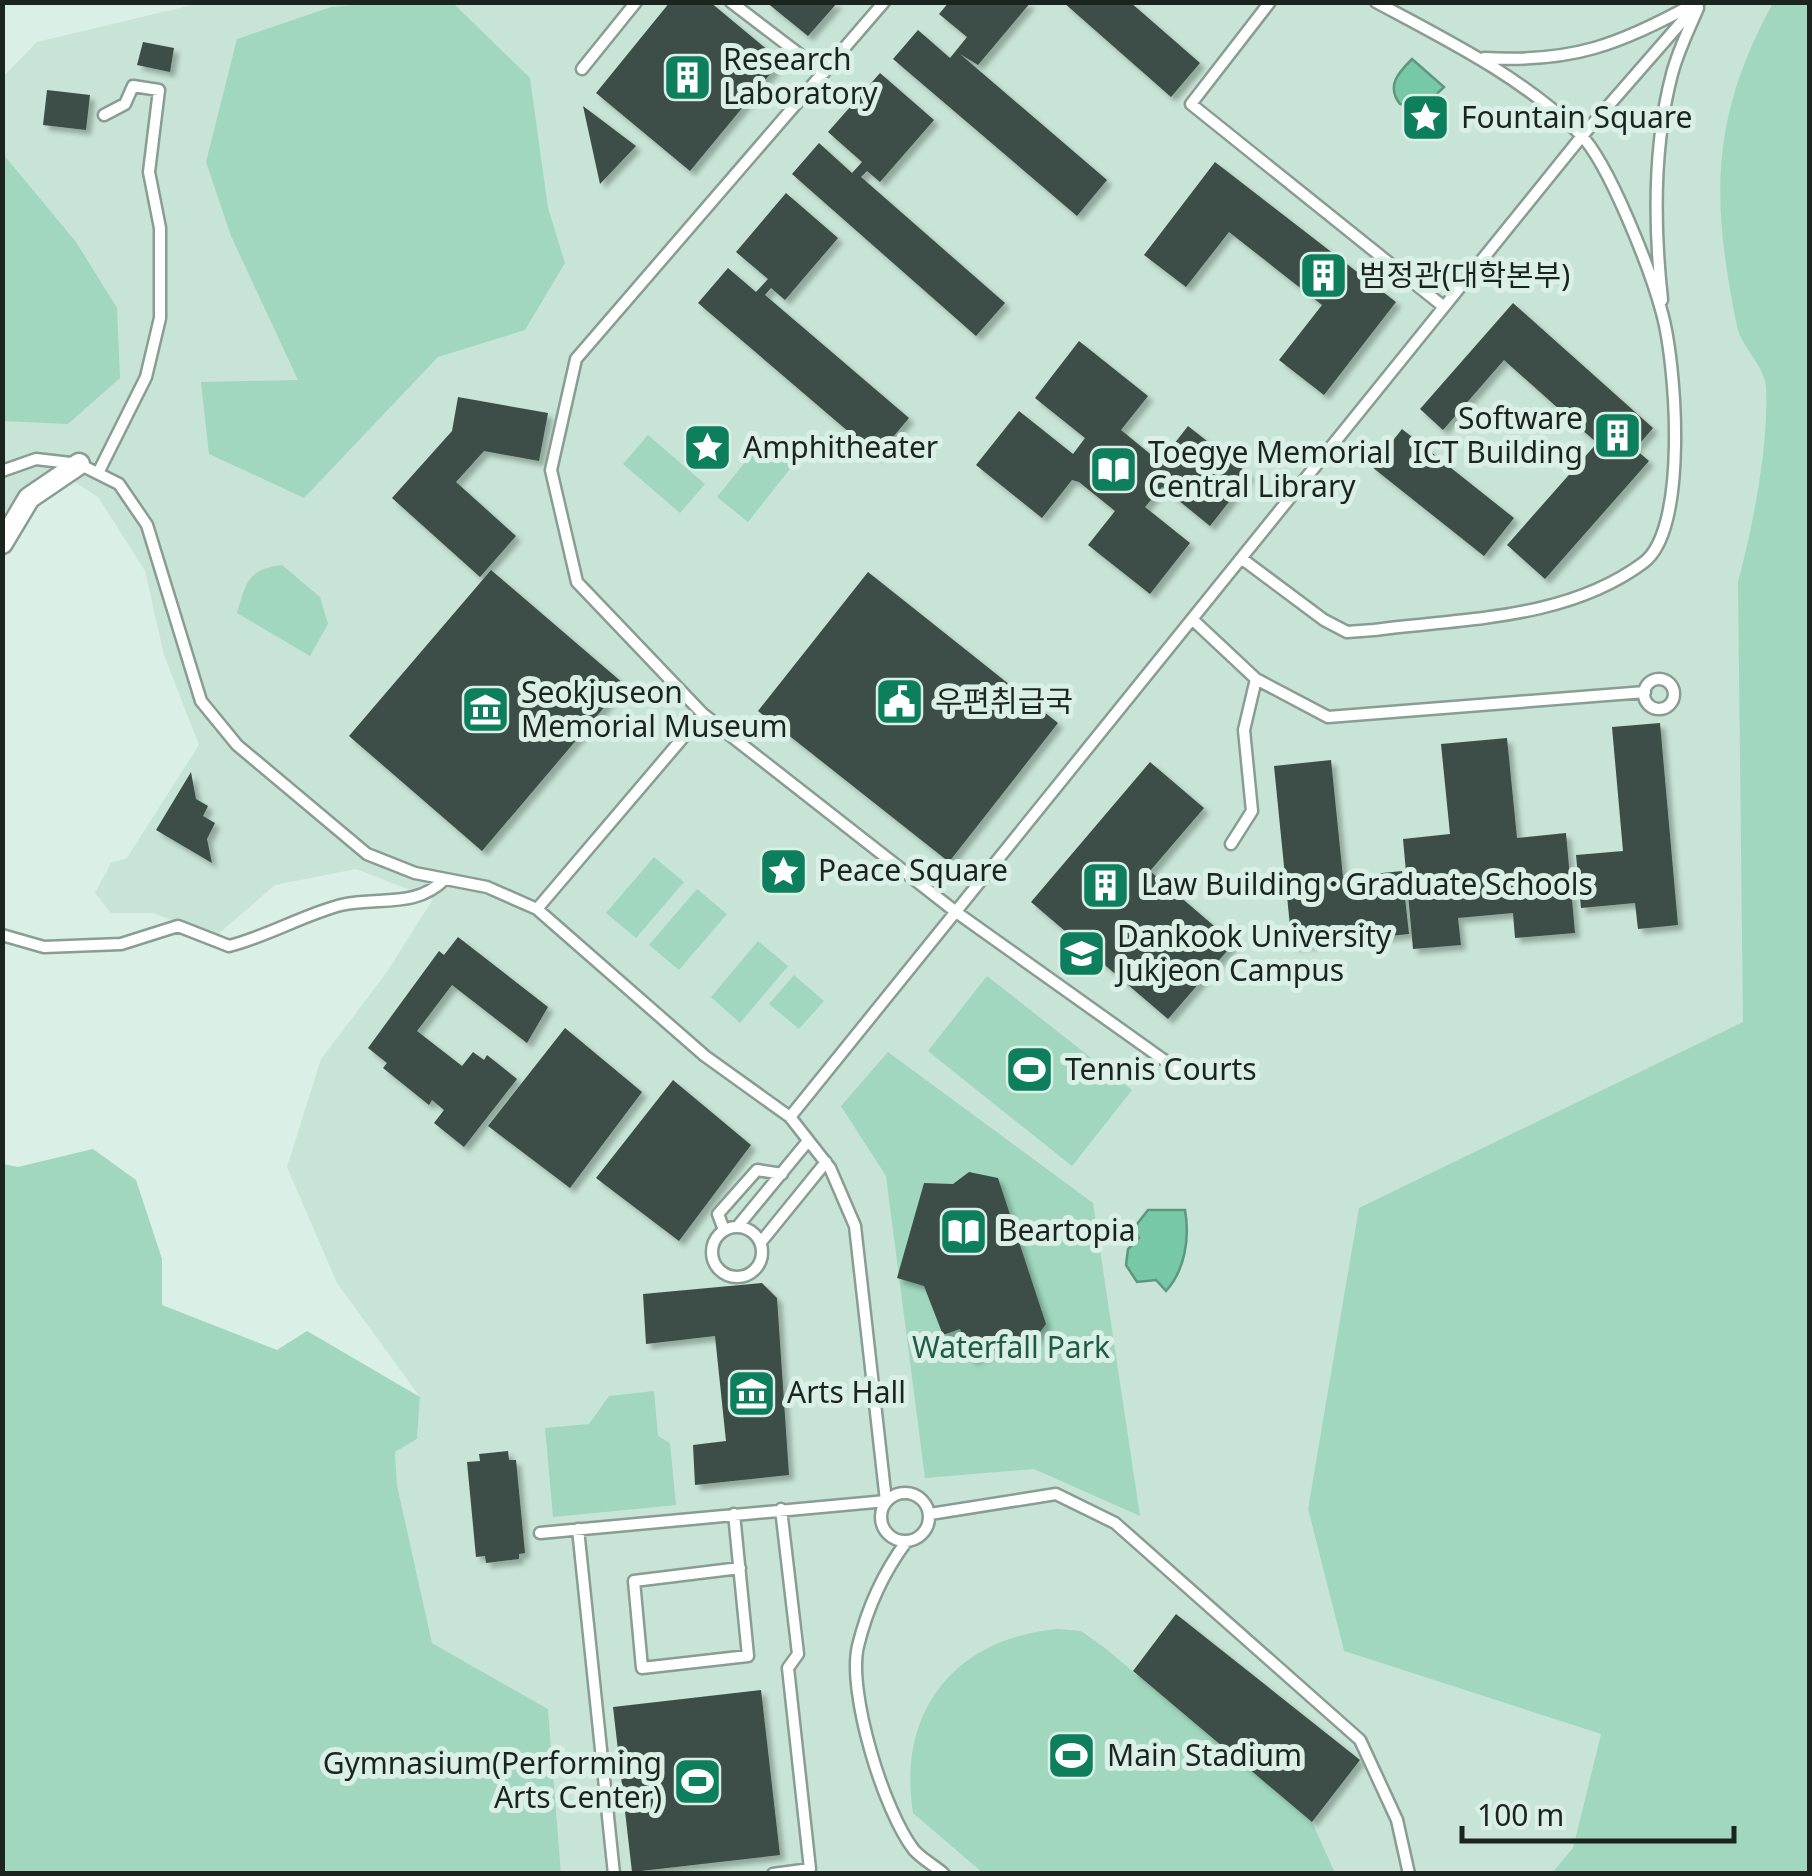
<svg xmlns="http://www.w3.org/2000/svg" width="1812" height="1876" font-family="'Noto Sans','Noto Sans KR',sans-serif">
<defs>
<filter id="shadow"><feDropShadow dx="5" dy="5" stdDeviation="2.5" flood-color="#0004"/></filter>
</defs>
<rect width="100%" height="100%" fill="#daefe5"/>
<path fill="#c8e4d6" d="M205,2L1809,3L1744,1022L1360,1208L1308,1509L1344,1651L1601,1734L1573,1848L1552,1873H561L548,1709L432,1643L397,1485L395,1452L417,1439L420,1397L337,1283L287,1167L321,1059L387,972L433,899L356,869L275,885L216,936L153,913H111L95,893L111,863L127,858L199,745L164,655L145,571L98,497L72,480L30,490L3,512V77L37,42Z"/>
<path fill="#a0d7be" d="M392,2L453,3L530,78L548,208L565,263L525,330L438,357L304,498L209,454L201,382L298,380L231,236L206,162L237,39L331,7Z
M1773,3H1810L1809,1873H1552L1573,1848L1601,1734L1344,1651L1308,1509L1359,1208L1743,1022L1738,582C1753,526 1769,445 1766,387C1765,366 1741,347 1737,326C1711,200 1710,118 1773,3Z
M3,154L76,242L117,308L120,378L68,424L3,421Z
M648,435L705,484L680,513L623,464Z
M763,440L793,465L748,522L717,497Z
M282,565L320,597L328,624L310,656L237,613C246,582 248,569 282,565Z
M654,857L684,882L636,938L606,913Z
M697,889L727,914L679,970L649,945Z
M758,941L788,966L740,1023L711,997Z
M794,975L824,1001L799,1029L769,1004Z
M987,976L1132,1090L1072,1166L928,1051Z
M888,1052L1093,1203L1140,1516L1034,1469L925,1478L886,1176L841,1106Z
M93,1149L136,1180L162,1259V1305L277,1350L307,1331L420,1397L417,1439L395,1452L397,1485L432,1643L548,1709L561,1873H3V1164L18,1167Z
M654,1391L658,1436L670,1443L676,1505L553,1517L545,1428L589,1424L609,1396Z
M1058,1629L1081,1631L1105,1648L1312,1822L1335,1873H983L913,1813C897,1711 955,1638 1058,1629Z"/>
<path fill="#77c8a6" stroke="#5c977e" stroke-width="2.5" d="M1412,59L1444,87L1420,110L1400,104C1386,86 1398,73 1412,59Z
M1148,1210H1185C1190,1238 1185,1270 1166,1291L1156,1280L1137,1282L1126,1265L1128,1249L1139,1238L1134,1228Z"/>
<path fill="#3c4e46" filter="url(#shadow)" d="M670,2H710L781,61L690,171L596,93Z
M766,2H838L808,36Z
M949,2H1031L978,65L960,54L1107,180L1077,216L893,59L918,30L950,58L967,37L939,14Z
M1063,2H1130L1200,63L1171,97Z
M143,42L174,48L170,72L137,65Z
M880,73L934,120L880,182L867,171L861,177L1005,303L976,336L792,174L819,143L852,173L862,162L828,132Z
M47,90L90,95L86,130L43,125Z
M583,106L636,146L600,184Z
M1215,162L1396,302L1324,395L1279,360L1322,305L1238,239L1229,232L1186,287L1144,255Z
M786,193L838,238L785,300L771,288L765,295L909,418L877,456L698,303L728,268L756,292L768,279L736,252Z
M1513,303L1653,428L1635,449L1649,461L1545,579L1507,545L1597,443L1504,360L1443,430L1420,409Z
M1079,341L1148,396L1121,430L1160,462L1188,426L1250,475L1210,526L1162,487L1145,507L1190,543L1150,594L1088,545L1115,511L1079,482L1072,480L1042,518L976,465L1019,411L1073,454L1085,438L1035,398Z
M458,397L548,413L539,461L484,451L456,482L516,536L480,577L392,498L452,431Z
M1402,429L1514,518L1484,556L1372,467Z
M491,570L624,684L482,851L349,736Z
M868,572L1058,723L949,862L758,711Z
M1660,723L1678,925L1638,929L1635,903L1581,908L1576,855L1623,851L1612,727Z
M1507,738L1517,838L1566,833L1575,933L1515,938L1513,913L1458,918L1461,945L1413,949L1403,839L1450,834L1441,744Z
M1331,760L1343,877L1402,871L1409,934L1292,946L1274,766Z
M1150,762L1204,808L1150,871L1234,943L1168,1019L1031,902Z
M191,772L196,799L208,806L203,816L215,823L207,839L212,863L156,830Z
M458,937L548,1007L527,1043L452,985L417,1031L462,1066L473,1052L484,1060L487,1055L517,1079L464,1147L434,1123L444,1110L432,1100L429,1105L383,1068L387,1063L368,1048L439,951L444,955Z
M565,1028L642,1092L570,1188L488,1126Z
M673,1080L751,1145L679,1241L596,1178Z
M969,1172L998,1178L1046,1324L1024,1354L994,1351L971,1360L960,1329L943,1335L924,1286L897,1278L924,1183L953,1184Z
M762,1283L777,1298L789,1475L695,1485L693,1445L726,1441L715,1336L646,1344L643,1294Z
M508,1451L509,1460H516L525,1553L519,1554V1559L486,1563L485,1556L476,1557L467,1462L480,1461L479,1454Z
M1176,1614L1360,1760L1312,1822L1133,1671Z
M761,1690L780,1855L632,1872L613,1707Z"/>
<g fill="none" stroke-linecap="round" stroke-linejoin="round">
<defs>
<path id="lane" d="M731,2L824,73
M884,2L576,359L551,470L577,582L703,714L956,912L1175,1068
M1270,2L1191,104L1444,307
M1484,58C1572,63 1619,45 1695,3
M582,69L636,2
M1662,300C1654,227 1653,146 1672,74C1678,51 1689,29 1698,8
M2,471L36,459L79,464L119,484L147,525L201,701L237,745L367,854L415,873L487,887L537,909L705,1056L790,1117L830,1168L855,1226L886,1501L540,1533
M98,473L146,377L160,318V228L149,172L159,90L133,86L125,104L104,115
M1241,558L1324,620L1347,632L1374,630C1464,618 1566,620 1643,563C1689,530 1676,363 1662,313C1651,271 1609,163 1580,134C1522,77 1447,40 1376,2
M1192,619L1256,679L1328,717L1645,692
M1644 694a15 15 0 1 1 30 0a15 15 0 1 1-30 0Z
M1231,844L1252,811L1244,730L1256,679
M537,909L703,714
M2,935L44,947L121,944L178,926L229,946C268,936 303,915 341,905C379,896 415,909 445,879
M790,1117L1582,136L1699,2
M738,1226L808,1141
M712 1252a25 25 0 1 1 50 0a25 25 0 1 1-50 0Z
M724,1230L718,1214L757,1170L782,1174
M761,1242L826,1162
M881 1517a24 24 0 1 1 48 0a24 24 0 1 1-48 0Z
M734,1514C739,1561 743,1609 748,1656L642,1668L634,1581L740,1568
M930,1514L1056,1494L1115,1523L1360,1740L1397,1820L1409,1874
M578,1529L614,1874
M906,1542C884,1572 867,1609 858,1646C847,1692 884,1812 914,1850C922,1859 935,1866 944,1874
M773,1874L810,1869L788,1668L798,1654L781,1509"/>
<path id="street" d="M2,543L29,498L79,464"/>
</defs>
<use href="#lane" stroke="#899d94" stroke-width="15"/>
<use href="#street" stroke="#899d94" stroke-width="25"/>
<use href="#lane" stroke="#fff" stroke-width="10"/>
<use href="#street" stroke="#fff" stroke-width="20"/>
</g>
<defs>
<symbol id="building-square" viewBox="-11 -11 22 22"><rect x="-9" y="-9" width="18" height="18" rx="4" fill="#0d7f5d" stroke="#daefe5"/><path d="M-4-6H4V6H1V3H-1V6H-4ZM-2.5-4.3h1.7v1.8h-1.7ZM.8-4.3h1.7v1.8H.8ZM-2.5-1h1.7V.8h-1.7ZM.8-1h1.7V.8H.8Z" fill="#fff"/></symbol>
<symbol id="sight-square" viewBox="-11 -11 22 22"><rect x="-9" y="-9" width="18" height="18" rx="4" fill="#0d7f5d" stroke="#daefe5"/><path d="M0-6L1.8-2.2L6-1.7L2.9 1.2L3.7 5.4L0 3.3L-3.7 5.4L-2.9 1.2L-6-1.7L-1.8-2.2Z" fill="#fff"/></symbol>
<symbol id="library-square" viewBox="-11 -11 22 22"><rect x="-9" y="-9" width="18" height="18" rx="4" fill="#0d7f5d" stroke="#daefe5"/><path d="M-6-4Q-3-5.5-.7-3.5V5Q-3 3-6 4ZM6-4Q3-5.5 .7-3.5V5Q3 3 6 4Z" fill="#fff"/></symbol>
<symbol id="civic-square" viewBox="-11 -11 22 22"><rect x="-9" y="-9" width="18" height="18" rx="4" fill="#0d7f5d" stroke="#daefe5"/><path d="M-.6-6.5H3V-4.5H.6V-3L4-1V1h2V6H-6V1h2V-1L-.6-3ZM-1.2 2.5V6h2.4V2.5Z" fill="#fff"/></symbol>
<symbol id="museum-square" viewBox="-11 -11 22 22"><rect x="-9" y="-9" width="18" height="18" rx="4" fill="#0d7f5d" stroke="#daefe5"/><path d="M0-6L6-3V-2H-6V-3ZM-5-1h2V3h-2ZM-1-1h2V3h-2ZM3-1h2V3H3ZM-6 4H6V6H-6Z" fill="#fff"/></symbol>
<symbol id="university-square" viewBox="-11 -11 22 22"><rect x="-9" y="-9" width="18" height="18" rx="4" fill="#0d7f5d" stroke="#daefe5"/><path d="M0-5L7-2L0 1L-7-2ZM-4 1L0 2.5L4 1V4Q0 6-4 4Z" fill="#fff"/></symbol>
<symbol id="stadium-square" viewBox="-11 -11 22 22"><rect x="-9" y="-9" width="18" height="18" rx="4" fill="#0d7f5d" stroke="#daefe5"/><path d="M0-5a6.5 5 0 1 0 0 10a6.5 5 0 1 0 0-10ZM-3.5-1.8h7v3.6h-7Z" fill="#fff"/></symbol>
</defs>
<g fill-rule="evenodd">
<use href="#building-square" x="660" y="50" width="55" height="55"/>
<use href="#sight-square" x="1398" y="90" width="55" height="55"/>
<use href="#building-square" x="1296" y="248" width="55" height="55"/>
<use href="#building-square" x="1590" y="408" width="55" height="55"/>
<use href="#sight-square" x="680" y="420" width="55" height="55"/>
<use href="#library-square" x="1086" y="442" width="55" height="55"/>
<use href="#civic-square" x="872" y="674" width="55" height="55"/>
<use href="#museum-square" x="458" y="682" width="55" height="55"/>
<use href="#sight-square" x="756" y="844" width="55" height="55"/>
<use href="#building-square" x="1078" y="858" width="55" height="55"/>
<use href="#university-square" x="1054" y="926" width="55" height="55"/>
<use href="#stadium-square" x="1002" y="1042" width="55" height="55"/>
<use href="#library-square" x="936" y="1204" width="55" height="55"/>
<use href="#museum-square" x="724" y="1366" width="55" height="55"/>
<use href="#stadium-square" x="1044" y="1728" width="55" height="55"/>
<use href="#stadium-square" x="670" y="1754" width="55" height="55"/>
</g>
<g text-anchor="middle" stroke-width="10" stroke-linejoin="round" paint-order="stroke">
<g font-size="30" fill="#1c2420" stroke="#daefe5" text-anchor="start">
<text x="723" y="70">Research<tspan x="723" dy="34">Laboratory</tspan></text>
<text x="1461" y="128">Fountain Square</text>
<text x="1359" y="286">범정관(대학본부)</text>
<text x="1583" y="429" text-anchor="end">Software<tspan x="1583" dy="34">ICT Building</tspan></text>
<text x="743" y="458">Amphitheater</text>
<text x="1148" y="463">Toegye Memorial<tspan x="1148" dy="34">Central Library</tspan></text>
<text x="521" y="703">Seokjuseon<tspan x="521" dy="34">Memorial Museum</tspan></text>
<text x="935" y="712">우편취급국</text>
<text x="818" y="881">Peace Square</text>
<text x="1141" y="895">Law Building · Graduate Schools</text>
<text x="1117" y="947">Dankook University<tspan x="1117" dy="34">Jukjeon Campus</tspan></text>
<text x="1065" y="1080">Tennis Courts</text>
<text x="998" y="1241">Beartopia</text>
<text x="787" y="1403">Arts Hall</text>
<text x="1107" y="1766">Main Stadium</text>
<text x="662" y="1774" text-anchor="end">Gymnasium(Performing<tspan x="662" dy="34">Arts Center)</tspan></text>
</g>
<g font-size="30" fill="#1e5c45" stroke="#daefe5">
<text x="1011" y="1358">Waterfall Park</text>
</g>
</g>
<rect width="1812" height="1876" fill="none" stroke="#1c2420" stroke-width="10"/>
<path d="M1462 1826v15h272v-15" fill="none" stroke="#1c2420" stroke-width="5"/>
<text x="1477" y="1826" font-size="30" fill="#1c2420" stroke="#daefe5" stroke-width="8" paint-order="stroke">100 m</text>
</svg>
